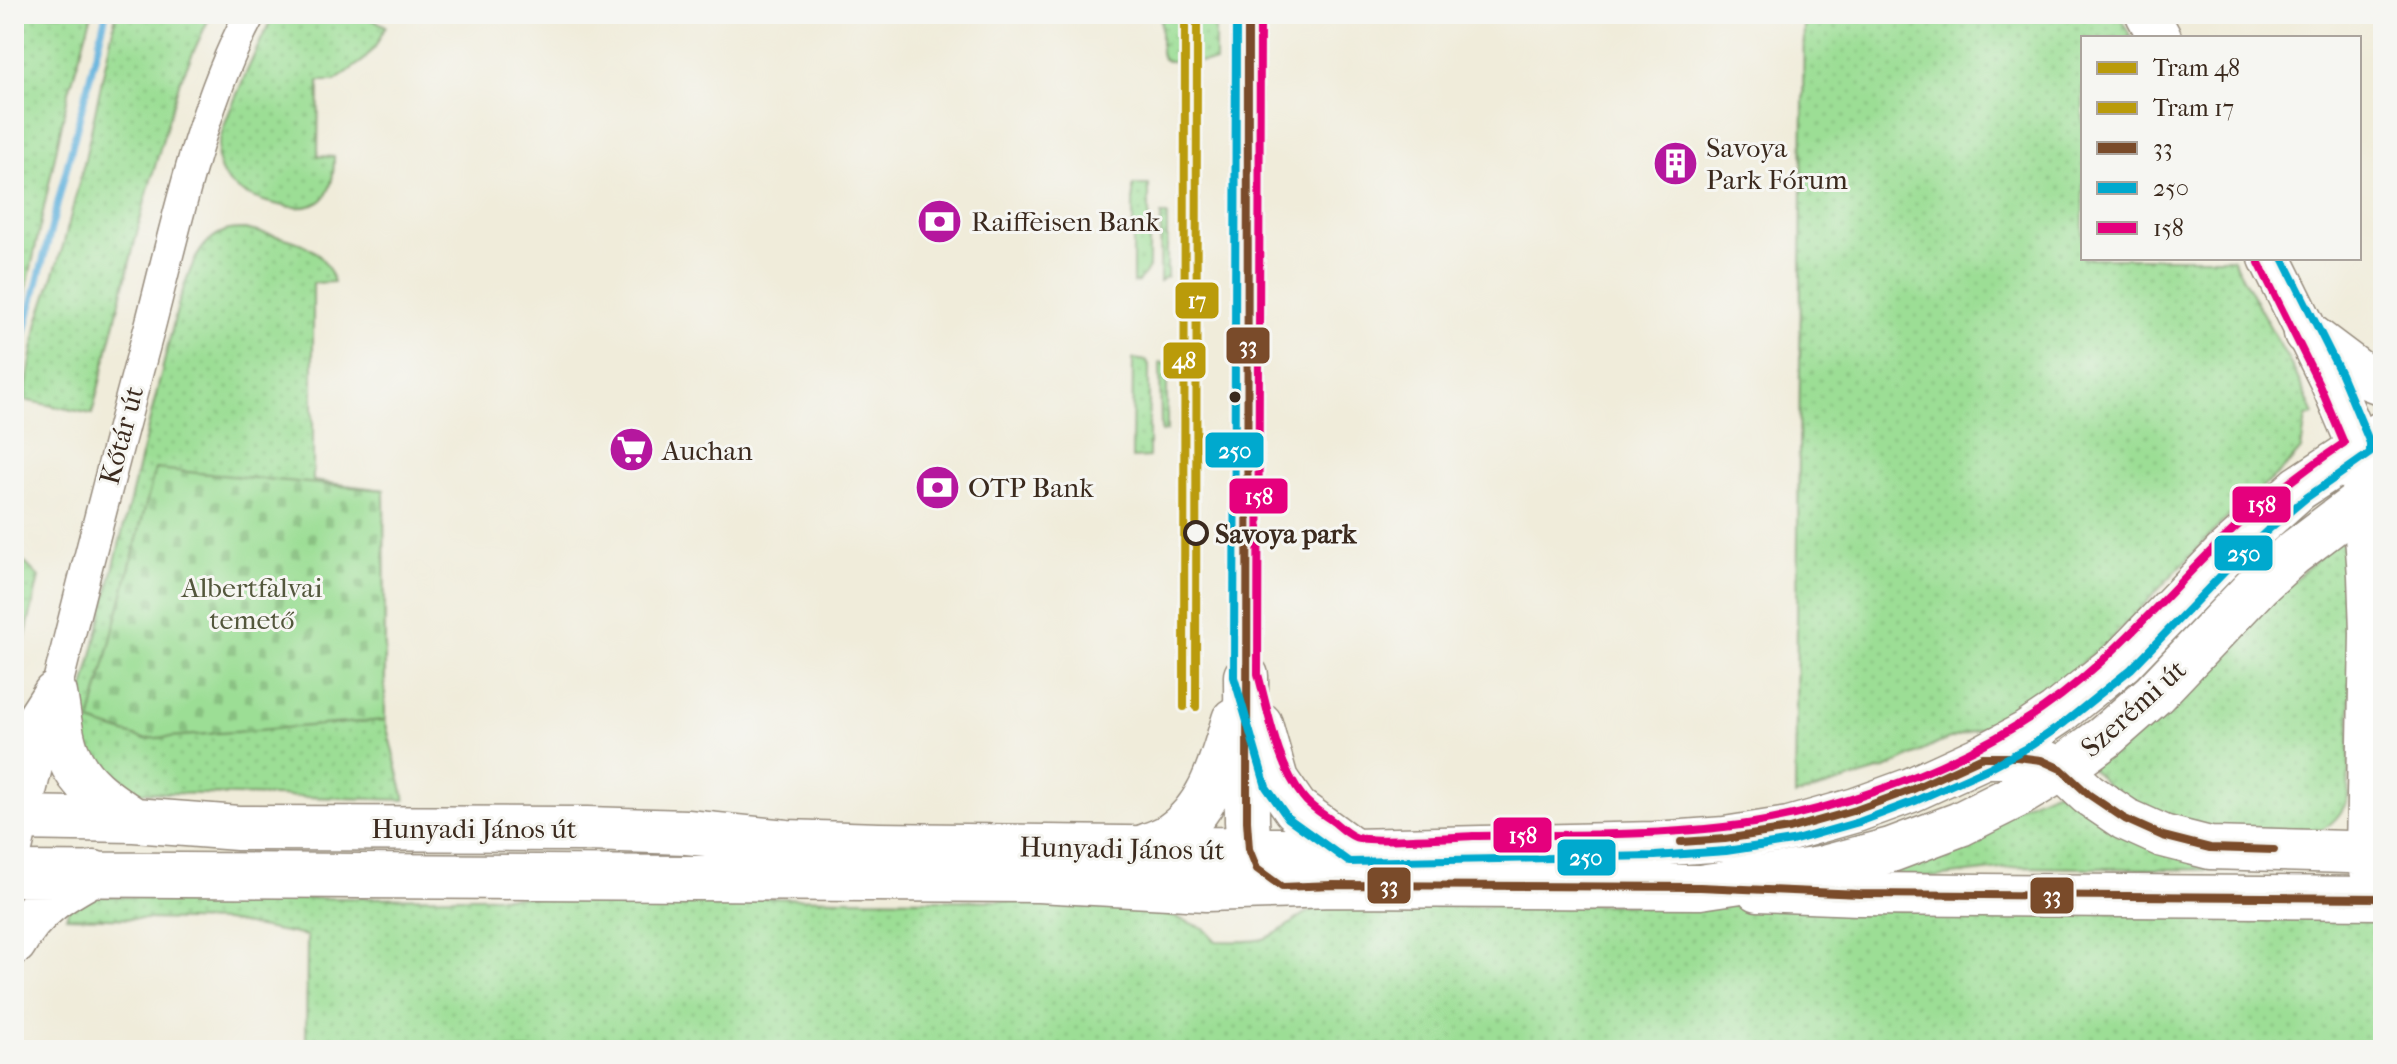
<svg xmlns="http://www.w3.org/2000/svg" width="2397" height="1064" font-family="'IM FELL French Canon',serif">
<defs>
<pattern id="grass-dots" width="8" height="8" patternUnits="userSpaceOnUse" patternTransform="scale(2)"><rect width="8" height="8" fill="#9cde95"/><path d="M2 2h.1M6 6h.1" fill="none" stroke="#87bf80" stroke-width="1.8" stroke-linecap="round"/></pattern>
<pattern id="cemetery-stones" width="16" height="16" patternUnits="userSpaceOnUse" patternTransform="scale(2)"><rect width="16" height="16" fill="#9cde95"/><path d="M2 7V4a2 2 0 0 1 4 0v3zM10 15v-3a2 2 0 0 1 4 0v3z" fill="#87bf80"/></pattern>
</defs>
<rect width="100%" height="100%" fill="#f6f6f2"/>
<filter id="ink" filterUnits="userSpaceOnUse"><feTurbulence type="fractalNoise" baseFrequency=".0125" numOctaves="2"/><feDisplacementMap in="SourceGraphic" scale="16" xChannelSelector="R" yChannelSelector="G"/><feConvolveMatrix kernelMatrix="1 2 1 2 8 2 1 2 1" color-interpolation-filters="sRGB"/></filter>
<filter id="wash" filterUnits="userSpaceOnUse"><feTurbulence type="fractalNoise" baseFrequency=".006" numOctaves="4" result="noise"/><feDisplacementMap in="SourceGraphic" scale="32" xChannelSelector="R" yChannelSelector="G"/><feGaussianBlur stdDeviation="1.8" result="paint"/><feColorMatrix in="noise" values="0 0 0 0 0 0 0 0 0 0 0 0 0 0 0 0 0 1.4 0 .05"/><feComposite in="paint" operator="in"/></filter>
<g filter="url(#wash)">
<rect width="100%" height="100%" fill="#f0ecda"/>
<path fill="url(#grass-dots)" stroke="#6c845a" stroke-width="2" d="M14,14H92L68,95L14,348Z
M116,14H211L179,83L145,201L92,414L24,400L38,322L63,246L85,159Z
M274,14H362L386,26L375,47L364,60L335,81H319L318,156L334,157C334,198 321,214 279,205C251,199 214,185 218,150C221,130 230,110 238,92C249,66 261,39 274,14Z
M1161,14H1215V62L1168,61L1163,59L1161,53Z
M1804,14H2118L2132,38H2083V258H2232L2296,374L2314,415L2306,417L2301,450L2288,465L2221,524L2107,643L2040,697L2000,721L1939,743L1885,769L1795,796Z
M1133,185H1149V268L1138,282L1133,283Z
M1161,215H1167V276L1160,281Z
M245,229C284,239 321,238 334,282L313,283V481L384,490L385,720L405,800L138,792L103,784L75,725L178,305C187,279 196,240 226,231C231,229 239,229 245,229Z
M1133,359L1147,361L1149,365V457L1132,458Z
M1160,362L1167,365V431L1161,432Z
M2336,541C2353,544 2351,561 2354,575L2348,798C2342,814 2333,825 2317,832L2194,829L2111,790L2090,767L2205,664Z
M14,560L25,563L39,577L14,686Z
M2057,790L2228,870L2018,867L1935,877L1865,873Z
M93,896L236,899L593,896L1023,901L1158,911L1204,928L1216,941C1231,941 1252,943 1266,938C1286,931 1299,913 1320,907L1692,904L1872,909L2383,915V1050H306L307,936L225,921L66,917L71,901Z"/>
<path fill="url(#cemetery-stones)" stroke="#6c845a" stroke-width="2" d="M155,469L384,490L385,720L144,739L90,722Z"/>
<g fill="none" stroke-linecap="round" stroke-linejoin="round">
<path stroke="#62b2dd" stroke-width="7" d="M14,374L106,14"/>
</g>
</g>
<g filter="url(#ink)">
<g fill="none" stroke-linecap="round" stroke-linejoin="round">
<defs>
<path id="minor" d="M1246,676L1248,14
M14,862C57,683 102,504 150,326C176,225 201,106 250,14"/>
<path id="secondary" d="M2147,14L2160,38
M2270,258L2330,379L2359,447L2372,469
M2359,447L2369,575L2371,633L2367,853L2374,883L2383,896
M1983,757H2017L2041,760L2061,769L2088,794L2125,819L2163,836L2210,848L2383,853
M1758,890L1860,894L2383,898"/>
<path id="primary" d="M2306,333L2362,375L2383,383
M1246,676L1247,821L1249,849L1257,869L1263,873
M55,694C59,714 60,737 68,755C81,786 107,802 134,820
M1260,724L1276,780L1296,809L1353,851
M14,758L55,694
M14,818L134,820L238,828L587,829L687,832L786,842L879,845L1353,851L1655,844L1725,839L1789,829L1856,810L1911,790L1983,757L2026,734L2056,714L2122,661L2224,555L2299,488L2383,433
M1141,848C1151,844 1162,841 1171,835C1210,809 1221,763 1234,720
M14,874L1038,880L1206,889L1333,885L1700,887L1820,869L1891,850L1960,824L2018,795L2061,769L2105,737L2154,694L2258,585L2292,554L2362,501L2383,489
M14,943C34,907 59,892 94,873"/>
</defs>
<use href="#minor" stroke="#968b7c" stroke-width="33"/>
<use href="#secondary" stroke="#968b7c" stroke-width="45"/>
<use href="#primary" stroke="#968b7c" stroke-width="47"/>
<use href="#minor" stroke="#fff" stroke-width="30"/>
<use href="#secondary" stroke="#fff" stroke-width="42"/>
<use href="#primary" stroke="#fff" stroke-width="44"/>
<defs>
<path id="bus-1" d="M1248,14L1247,821L1249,849L1257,869L1282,887L1333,885L1700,887L1860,894L2383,898
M1681,842L1725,839L1789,829L1856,810L1911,790L1983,757H2017L2041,760L2061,769L2088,794L2125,819L2163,836L2210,848L2274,850"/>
<path id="bus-2" d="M1236,14L1234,677L1266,787L1288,818L1349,862L1655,856L1726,851L1792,841L1859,822L1915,801L1989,768L2032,745L2064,723L2131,669L2232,564L2269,529L2306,498L2370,453V443L2341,374L2283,258"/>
<path id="bus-3" d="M1260,14L1258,674C1269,714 1277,765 1303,797C1310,807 1323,814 1334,822C1340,827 1347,834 1355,837C1366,843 1454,837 1473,836C1556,834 1641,837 1724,827C1822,816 1937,775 2021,723C2099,675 2152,609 2216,546C2256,507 2298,474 2344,443L2319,384L2259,263"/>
</defs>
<use href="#bus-1" stroke="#f6f6f2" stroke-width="14"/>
<use href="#bus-2" stroke="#f6f6f2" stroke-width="14"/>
<use href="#bus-3" stroke="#f6f6f2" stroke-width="14"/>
<use href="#bus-1" stroke="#7a4b2a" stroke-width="8"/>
<use href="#bus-2" stroke="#00a9ce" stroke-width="8"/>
<use href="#bus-3" stroke="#e5007d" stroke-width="8"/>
<defs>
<path id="tram-1" d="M1184,707L1185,14"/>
<path id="tram-2" d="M1196,707L1197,14"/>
</defs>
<use href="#tram-1" stroke="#f6f6f2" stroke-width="14"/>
<use href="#tram-2" stroke="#f6f6f2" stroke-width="14"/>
<use href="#tram-1" stroke="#ba9b0a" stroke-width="8"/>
<use href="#tram-2" stroke="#ba9b0a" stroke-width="8"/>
</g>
</g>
<defs>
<symbol id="building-disc" viewBox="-11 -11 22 22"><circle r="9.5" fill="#b5179e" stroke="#f6f6f2"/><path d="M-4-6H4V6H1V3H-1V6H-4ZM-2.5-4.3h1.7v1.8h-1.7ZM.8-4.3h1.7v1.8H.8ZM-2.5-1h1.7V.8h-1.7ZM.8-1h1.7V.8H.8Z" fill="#fff"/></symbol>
<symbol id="bank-disc" viewBox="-11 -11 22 22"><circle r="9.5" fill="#b5179e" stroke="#f6f6f2"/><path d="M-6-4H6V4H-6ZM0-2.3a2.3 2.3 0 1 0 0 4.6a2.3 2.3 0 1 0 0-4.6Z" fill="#fff"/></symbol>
<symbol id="supermarket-disc" viewBox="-11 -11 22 22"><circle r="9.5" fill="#b5179e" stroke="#f6f6f2"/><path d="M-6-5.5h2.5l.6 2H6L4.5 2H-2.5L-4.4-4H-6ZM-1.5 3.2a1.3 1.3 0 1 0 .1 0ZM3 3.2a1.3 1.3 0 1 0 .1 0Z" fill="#fff"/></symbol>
</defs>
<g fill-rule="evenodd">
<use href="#building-disc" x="1650" y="138" width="51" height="51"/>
<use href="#bank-disc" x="914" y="196" width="51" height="51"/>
<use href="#supermarket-disc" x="606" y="424" width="51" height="51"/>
<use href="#bank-disc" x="912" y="462" width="51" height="51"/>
</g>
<circle fill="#3b2a1e" stroke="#f6f6f2" stroke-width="3" cx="1235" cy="397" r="7"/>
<circle fill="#f6f6f2" stroke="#3b2a1e" stroke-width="4" cx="1196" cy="533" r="11"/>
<g text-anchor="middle" stroke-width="6" stroke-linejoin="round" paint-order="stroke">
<g font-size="28" fill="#3b2a1e" stroke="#f6f6f2" text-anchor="start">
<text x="1706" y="157">Savoya<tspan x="1706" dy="32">Park Fórum</tspan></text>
<text x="971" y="231">Raiffeisen Bank</text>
<text x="662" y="460">Auchan</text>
<text x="968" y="497">OTP Bank</text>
</g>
<g font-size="28" fill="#3b2a1e" stroke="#f6f6f2">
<text transform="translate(121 435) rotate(-75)" y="10">Kőtár út</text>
<text transform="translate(2133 708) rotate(-42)" y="10">Szerémi út</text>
<text x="474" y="838">Hunyadi János út</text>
<text transform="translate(1122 848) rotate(1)" y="10">Hunyadi János út</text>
</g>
<g font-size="28" font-weight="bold" fill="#3b2a1e" stroke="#f6f6f2" text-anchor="start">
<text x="1215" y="543">Savoya park</text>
</g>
<g font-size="28" fill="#53573c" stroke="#f6f6f2">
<text x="252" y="597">Albertfalvai<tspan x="252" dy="32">temető</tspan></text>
</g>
</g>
<g stroke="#f6f6f2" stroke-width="3">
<rect x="1174" y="281" width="46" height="39" rx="8" fill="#ba9b0a"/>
<rect x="1225" y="326" width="46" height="39" rx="8" fill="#7a4b2a"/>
<rect x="1162" y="341" width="45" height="39" rx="8" fill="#ba9b0a"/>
<rect x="1204" y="431" width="61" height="38" rx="8" fill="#00a9ce"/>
<rect x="1228" y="477" width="61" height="38" rx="8" fill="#e5007d"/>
<rect x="2231" y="485" width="61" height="39" rx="8" fill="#e5007d"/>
<rect x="2213" y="534" width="61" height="38" rx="8" fill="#00a9ce"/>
<rect x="1492" y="816" width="61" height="38" rx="8" fill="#e5007d"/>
<rect x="1556" y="838" width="61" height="39" rx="8" fill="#00a9ce"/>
<rect x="1366" y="866" width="46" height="39" rx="8" fill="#7a4b2a"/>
<rect x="2029" y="876" width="46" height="39" rx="8" fill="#7a4b2a"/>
</g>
<g font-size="22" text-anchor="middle" font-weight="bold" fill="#fff">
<text x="1197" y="308">17</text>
<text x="1248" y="353">33</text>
<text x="1184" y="368">48</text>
<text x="1235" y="458">250</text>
<text x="1259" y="504">158</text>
<text x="2262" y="512">158</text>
<text x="2244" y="561">250</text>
<text x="1523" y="843">158</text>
<text x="1586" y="865">250</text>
<text x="1389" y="893">33</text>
<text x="2052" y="903">33</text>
</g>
<rect width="2397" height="1064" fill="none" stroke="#f6f6f2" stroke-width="48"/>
<rect x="2081" y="36" width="280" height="224" fill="#f6f6f2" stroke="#aba49d" stroke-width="2"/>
<rect x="2097" y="62" width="40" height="12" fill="#ba9b0a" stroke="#aba49d" stroke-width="2"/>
<text x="2153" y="76" font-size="24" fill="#3b2a1e">Tram 48</text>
<rect x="2097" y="102" width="40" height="12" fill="#ba9b0a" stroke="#aba49d" stroke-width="2"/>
<text x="2153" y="116" font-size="24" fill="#3b2a1e">Tram 17</text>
<rect x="2097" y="142" width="40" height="12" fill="#7a4b2a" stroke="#aba49d" stroke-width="2"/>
<text x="2153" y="156" font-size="24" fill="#3b2a1e">33</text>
<rect x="2097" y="182" width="40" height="12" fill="#00a9ce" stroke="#aba49d" stroke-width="2"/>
<text x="2153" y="196" font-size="24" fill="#3b2a1e">250</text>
<rect x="2097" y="222" width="40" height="12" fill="#e5007d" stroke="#aba49d" stroke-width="2"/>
<text x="2153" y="236" font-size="24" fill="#3b2a1e">158</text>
</svg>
